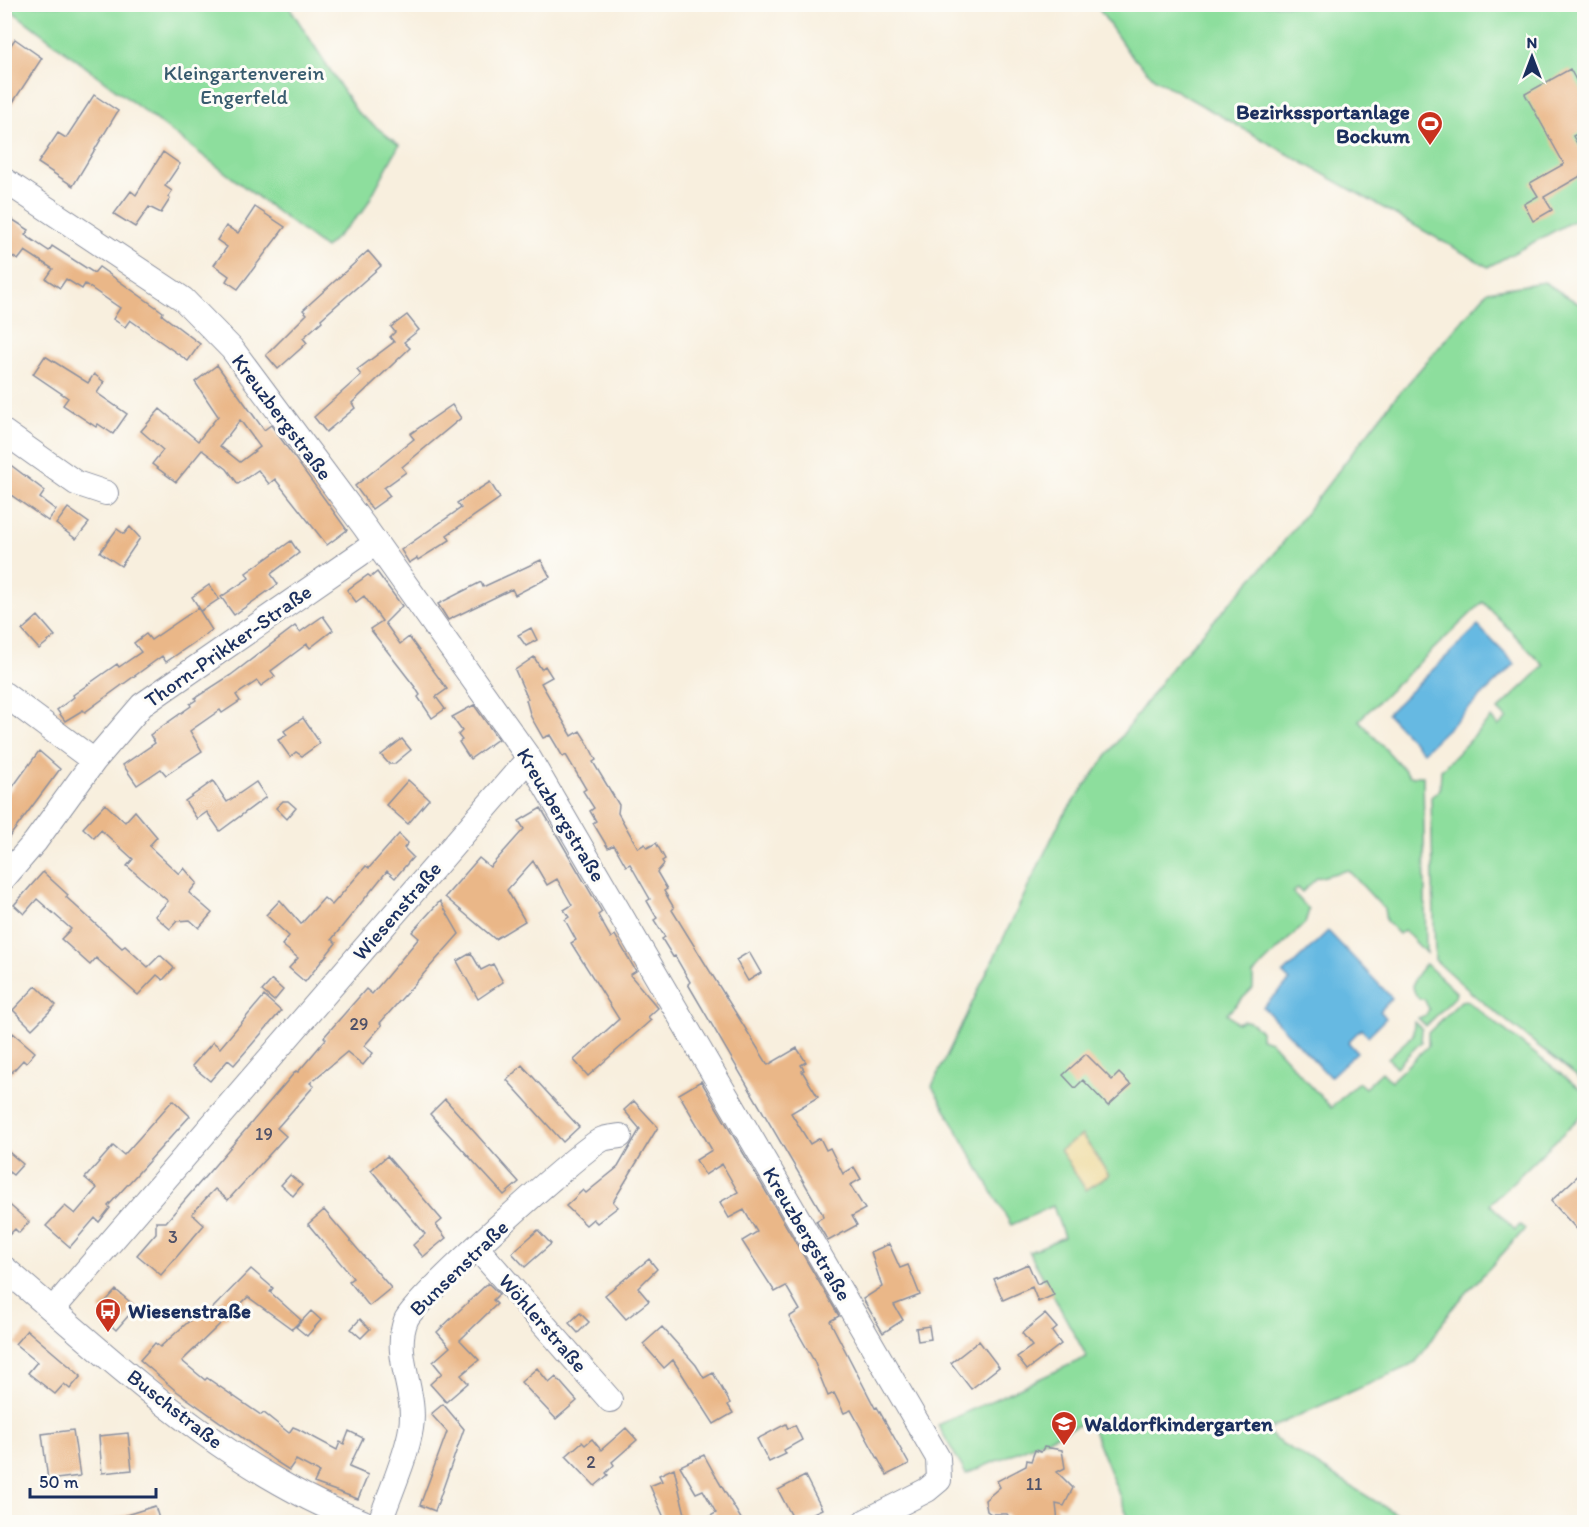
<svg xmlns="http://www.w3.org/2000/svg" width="1589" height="1527" font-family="Itim,sans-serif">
<rect width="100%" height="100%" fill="#fdfcf7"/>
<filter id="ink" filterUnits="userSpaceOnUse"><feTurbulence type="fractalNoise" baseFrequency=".0167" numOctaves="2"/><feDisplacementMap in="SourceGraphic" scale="12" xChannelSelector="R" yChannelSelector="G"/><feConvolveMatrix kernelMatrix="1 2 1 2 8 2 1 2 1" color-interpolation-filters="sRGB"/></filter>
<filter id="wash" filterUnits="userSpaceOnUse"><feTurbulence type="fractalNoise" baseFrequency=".008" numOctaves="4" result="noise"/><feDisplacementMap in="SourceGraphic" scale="24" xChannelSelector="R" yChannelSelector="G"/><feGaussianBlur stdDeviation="1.35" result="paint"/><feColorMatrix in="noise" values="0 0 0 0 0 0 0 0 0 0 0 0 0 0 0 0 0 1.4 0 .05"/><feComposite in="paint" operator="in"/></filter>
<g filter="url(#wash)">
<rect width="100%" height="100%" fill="#f8efde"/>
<path fill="#8dde9d" stroke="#54867e" stroke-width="1.5" d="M4,5H288L357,112L399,145L364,210L325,248Z
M1096,5H1584V215L1488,267L1155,79L1128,52Z
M1544,282L1584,307V1082L1475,996L1435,960L1431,797L1440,789L1441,770L1491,718L1498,726L1507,719L1498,710L1544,666L1483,602L1359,720L1410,776H1423L1426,953L1404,930L1399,934L1386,921L1384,909L1348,870L1317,878L1302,892L1298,888L1293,892L1309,910L1305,923L1253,974V988L1227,1014L1237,1023C1248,1018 1253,1023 1261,1031V1038L1270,1041L1331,1108L1358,1082L1365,1088L1382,1072L1391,1081L1428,1046V1033L1461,1001L1466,1000L1584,1092V1113L1490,1204L1515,1230L1520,1225L1525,1229L1450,1311L1416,1363L1266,1430L1276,1440L1409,1522H1150L1148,1518L1130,1522L1089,1421L966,1474L938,1425L1087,1357L1029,1252L1064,1237L1053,1206L1011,1225L932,1086L1062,817L1172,667L1275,553L1390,404L1488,291Z
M1426,964L1456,992L1455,997L1426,1026L1418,1018L1426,1015L1429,1009L1424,999H1419C1407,985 1415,975 1426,964Z
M1414,1022L1422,1029L1421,1042L1396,1067L1388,1058L1413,1035Z"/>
<path fill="#eeda9e" stroke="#84847e" stroke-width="1.5" d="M1082,1135L1109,1175L1086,1190L1060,1150Z"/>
<path fill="#66b9e2" stroke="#4074a0" stroke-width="1.5" d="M1478,626L1515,664L1423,752L1387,714Z
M1328,931L1392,998L1380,1011L1386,1018L1368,1036L1361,1029L1348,1042L1357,1052L1330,1077L1263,1007L1290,981L1283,974Z"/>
<g id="blocks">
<path fill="#eab788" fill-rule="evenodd" d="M15,39L42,58L4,116V55Z
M1570,69L1584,95V130L1573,136L1584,156V174L1544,197L1552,210L1533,221L1524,204L1538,196L1530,183L1564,164L1525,94Z
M94,95L118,111L73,186L38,163L58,133L66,138Z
M163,152L180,164L165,186L172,191L168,197L170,199L161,213L149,207L135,227L114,214L131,191L136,195Z
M255,207L285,227L238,289L226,281L229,276L214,265L227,247L217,240L226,226L238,233Z
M10,218L29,230L25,235L49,251L52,246L94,273L99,267L163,312L162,315L200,344L188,361L130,320L125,327L113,319L120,308L85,284L82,289L66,279L60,288L46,279L53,269L25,251L18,260L4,251L11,241L4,236V226Z
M368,251L381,266L321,319L322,321L303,338L307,343L278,369L266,355L307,314L303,310Z
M407,315L419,330L404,342L410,348L352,403L355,408L326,432L314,417L361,375L357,370L394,342L390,337L395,332L391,327Z
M45,356L88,383L94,374L104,382L97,393L127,414L113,434L98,424L96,427L63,405L68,398L33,374Z
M217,365L264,430L271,425L347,530L327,545L275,479L269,484L258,470L238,484L227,469L202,450L176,482L152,464L163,450L141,431L160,409L198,441L218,416L195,382ZM240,420L260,447L240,462L220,446Z
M452,405L461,418L402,467L406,472L384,488L390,496L372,509L355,486L414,439L410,434Z
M4,460L45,491L40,498L56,510L48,521L4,490Z
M490,482L500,498L447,535L450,540L418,560L417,558L409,563L401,550L461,508L457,503Z
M68,508L89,523L76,539L56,524Z
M130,527L140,538L121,566L100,552L117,529L124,534Z
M291,541L299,553L271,574L278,584L234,615L221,597L249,578L246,573Z
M541,560L550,577L515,595L512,589L448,620L438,604L481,582L483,587Z
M377,572L402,606L385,623L400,644L409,637L447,689L436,697L445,709L432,718L418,697L420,695L415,687L370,629L382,621L364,596L356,602L347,590L368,575L371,577Z
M209,585L219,599L201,611L192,597Z
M198,608L212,630L166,662L162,656L85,712L83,710L65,721L57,710L74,697L73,695L117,664L119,667L141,652L134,643L146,634L151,640Z
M38,616L55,636L39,649L22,630Z
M323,616L333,630L310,648L307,644L271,671L275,676L261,686L257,681L236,695L240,701L222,713L220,710L190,731L202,751L166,775L161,769L137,785L123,765L155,743L150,735L191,706L190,704L196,700L195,698L231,675L295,626L300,632Z
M531,628L537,640L526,646L518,635Z
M534,657L541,669L545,666L552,677L541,683L572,736L580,731L587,742L596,760L593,762L619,805L618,813L638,848L645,844L647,848L656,843L665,859L662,861L664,864L657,872L667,889L664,891L674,908L672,910L768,1065L797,1048L806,1062L801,1065L804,1070L802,1071L818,1097L791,1113L810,1144L820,1138L826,1150L830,1148L843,1174L854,1167L861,1179L850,1185L865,1209L852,1216L857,1225L828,1241L816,1221L823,1217L822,1213L688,984L690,982L675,956L673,957L662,939L665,937L654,920L657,918L647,901L650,899L630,864L626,866L614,845L608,848L593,823L596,821L590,811L594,808L583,791L586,789L566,755L563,757L550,735L543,738L531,717L526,700L528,699L515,670Z
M474,705L498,739L470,759L459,742L462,740L458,735L462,731L452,717Z
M303,718L320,743L302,756L296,752L290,757L278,740L287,735L284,731Z
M402,739L411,750L394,764H389L381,755Z
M39,751L60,769L4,844V799Z
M408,780L429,799L408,824L386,805Z
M213,781L227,802L256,782L266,797L220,831L207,812L197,819L185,801Z
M283,801H288L296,808L287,819L276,808Z
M105,804L125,822L135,811L157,837L149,846L179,874L184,868L197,883L189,893L212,913L199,928L190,920L177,921L170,929L155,916L168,901L127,866L133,859L101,830L94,838L83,828Z
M541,808L602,912L598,915L611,938L615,935L636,971L630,975L658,1008L648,1017L651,1020L588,1076L574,1060L619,1019L571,943L576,940L565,920L569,917L564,910L572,905L557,879L547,885L533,861L507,890L525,921L495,939L445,897L479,858L490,867L524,829L519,821Z
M399,834L408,843L404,848L413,857L395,878L387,871L332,939L336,943L305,982L289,968L298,958L282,945L289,936L266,915L280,900L301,924L324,898L332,905L366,866L369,868Z
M43,872L68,895L66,897L122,948L125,946L148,967L160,955L174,968L163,980L157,975L138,995L96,958L90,965L61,939L71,929L37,899L24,914L14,905Z
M440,901L459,934L380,1023L382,1025L364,1046L373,1053L363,1065L347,1052L310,1083L314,1086L277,1128L286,1136L228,1200L215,1189L209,1195L192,1214L204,1225L161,1275L137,1255L156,1233V1222H166L296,1071L298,1072L326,1039L324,1037L366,989L372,994L419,938L412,932Z
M749,952L761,973L748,981L736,960Z
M471,953L481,970L493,964L503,982L478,999L457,961Z
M272,980L283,990L274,1001L262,991Z
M36,986L56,1005L32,1029L13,1010Z
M264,996L281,1011L234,1065L228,1060L210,1081L192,1066L213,1042L220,1048Z
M13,1033L35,1052L26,1063L23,1060L4,1081V1043Z
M1086,1054L1112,1080L1119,1073L1131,1085L1108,1106L1083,1080L1075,1088L1063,1075Z
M522,1065L579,1127L563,1142L507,1080Z
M701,1081L839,1316L830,1321L875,1408L877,1407L909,1464L887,1475L851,1410L844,1413L834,1393L828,1396L814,1361L789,1317L800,1310L786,1286L775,1292L742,1241L757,1232L744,1210L729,1218L720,1202L738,1192L722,1164L705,1175L696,1160L712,1150L679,1094Z
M445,1099L519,1182L504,1195L430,1114Z
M173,1100L190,1116L108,1206L110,1208L99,1222L95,1218L70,1247L46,1226L65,1206L75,1214L97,1188L85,1178L113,1146L124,1155Z
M634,1101L658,1127L613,1202L618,1207L597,1223L593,1219L586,1225L566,1206L583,1190L586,1193L618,1167L640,1129L624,1110Z
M4,1148L23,1164L13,1175L4,1168Z
M387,1156L442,1220L436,1225L446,1238L423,1257L413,1245L425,1234L371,1170Z
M1584,1170V1237L1551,1201Z
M290,1175L302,1185L293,1196L281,1185Z
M4,1200L29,1222L19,1233L15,1229L4,1240Z
M324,1210L391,1288L369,1306L349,1281L353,1278L308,1224Z
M538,1230L551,1244L525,1267L512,1253Z
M889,1244L900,1268L908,1265L920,1295L894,1305L903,1320L883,1333L863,1299L882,1287L871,1252Z
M649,1259L657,1269L638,1288L649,1301L626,1319L605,1295Z
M1028,1264L1037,1284L1046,1280L1054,1295L1038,1302L1032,1287L1003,1300L994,1279Z
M251,1269L273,1288L270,1292L301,1320L292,1329L248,1297L182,1361L205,1380L207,1378L261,1415L264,1413L289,1433L293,1427L298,1429L337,1450L340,1442L344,1444L349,1431L363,1438L349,1467L368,1475L358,1499L314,1483L319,1472L296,1460L289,1470L275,1461L175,1390L140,1360L155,1343L160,1347L196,1315L201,1320Z
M488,1283L499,1294L493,1300L497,1304L460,1340L479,1360L461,1375L468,1383L446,1402L430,1384L442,1373L433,1362L450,1347L437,1332Z
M116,1290L136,1307L116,1330L101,1316L104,1313L99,1309Z
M311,1311L321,1320L307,1336L296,1327Z
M580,1313L589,1322L578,1333L569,1323Z
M1045,1314L1057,1328L1052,1332L1061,1344L1027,1370L1017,1357L1032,1346L1022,1333Z
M360,1319L370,1329L361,1338L351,1329Z
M929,1326L931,1339L918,1341L916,1328Z
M662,1327L696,1365L704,1378L713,1373L730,1403L728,1405L733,1413L714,1424L673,1360L664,1368L643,1344Z
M27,1330L81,1376L70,1389L64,1384L55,1394L28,1373L37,1362L15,1344Z
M979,1341L999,1367L971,1389L951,1363Z
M537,1368L549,1383L556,1377L577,1401L556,1419L521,1382Z
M443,1404L464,1429L435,1511L420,1505L447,1432L431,1414Z
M786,1424L788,1429L795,1425L802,1440L784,1450L786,1454L769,1462L757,1439Z
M626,1428L637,1440L612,1462L614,1465L606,1473L608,1475L595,1486L566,1456L582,1442L585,1445L592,1439L601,1450Z
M73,1430L80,1476L48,1480L42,1434Z
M128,1433L132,1470L102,1473L99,1436Z
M1044,1447L1062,1450L1065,1468L1057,1472L1073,1488L1064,1506L1056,1504L1058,1522H1013L1007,1514H991L987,1511L985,1500L1000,1487L997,1481L1026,1466L1027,1460L1031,1461L1035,1450L1041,1452Z
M704,1455L719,1482L743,1522H700L716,1513L703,1490L696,1493L680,1466Z
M674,1468L680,1494L687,1522H666L650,1486L662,1481L659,1475Z
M805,1476L822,1509L795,1522L778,1490Z
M155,1506L160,1522H113V1519Z"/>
</g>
</g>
<g filter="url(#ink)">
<use href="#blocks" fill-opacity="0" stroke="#8a8f9e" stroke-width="1.5"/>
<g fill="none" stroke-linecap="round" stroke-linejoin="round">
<defs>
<path id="minor" d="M4,180L183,299L232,349L364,526L529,758L938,1458L939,1480L927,1490L864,1522
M4,432L76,483L106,493
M4,694L94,761
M4,878L35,842L94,761L142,705L376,543
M476,1247L610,1400
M4,1268C115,1362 225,1470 363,1522
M53,1309L529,758
M380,1522C389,1495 407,1456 411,1428C417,1392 392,1355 406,1320C413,1301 583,1147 603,1139C608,1137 615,1137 620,1136"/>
</defs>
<use href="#minor" stroke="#8a8f9e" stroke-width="26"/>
<use href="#minor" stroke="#fff" stroke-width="24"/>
</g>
</g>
<defs>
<symbol id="stadium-pin" viewBox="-11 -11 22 30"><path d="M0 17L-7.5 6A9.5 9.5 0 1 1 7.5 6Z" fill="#c8321e" stroke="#fdfcf7"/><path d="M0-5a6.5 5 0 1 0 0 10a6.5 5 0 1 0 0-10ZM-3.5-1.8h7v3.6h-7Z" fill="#fff"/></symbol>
<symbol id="bus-pin" viewBox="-11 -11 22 30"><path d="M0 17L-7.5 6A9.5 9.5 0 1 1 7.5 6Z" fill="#c8321e" stroke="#fdfcf7"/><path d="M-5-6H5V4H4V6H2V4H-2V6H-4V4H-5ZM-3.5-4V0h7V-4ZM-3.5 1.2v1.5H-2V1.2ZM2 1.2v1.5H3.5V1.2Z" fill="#fff"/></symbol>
<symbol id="school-pin" viewBox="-11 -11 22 30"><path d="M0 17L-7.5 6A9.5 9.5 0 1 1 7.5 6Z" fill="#c8321e" stroke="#fdfcf7"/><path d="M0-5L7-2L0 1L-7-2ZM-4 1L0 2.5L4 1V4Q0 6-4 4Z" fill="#fff"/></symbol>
</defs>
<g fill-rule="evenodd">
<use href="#stadium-pin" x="1415" y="109" width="30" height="40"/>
<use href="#bus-pin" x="93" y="1296" width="30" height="40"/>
<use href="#school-pin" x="1049" y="1409" width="30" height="40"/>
</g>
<g text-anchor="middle" stroke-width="6" stroke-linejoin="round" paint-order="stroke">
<g font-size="18" fill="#4f5168">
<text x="359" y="1030">29</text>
<text x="264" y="1140">19</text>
<text x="173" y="1243">3</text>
<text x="591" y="1468">2</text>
<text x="1034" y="1490">11</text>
</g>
<g font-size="21" fill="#385b6e" stroke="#fdfcf7">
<text x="244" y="80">Kleingartenverein<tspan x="244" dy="24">Engerfeld</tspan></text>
</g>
<g font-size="21" font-weight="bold" fill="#1b2f5e" stroke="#fdfcf7" text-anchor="start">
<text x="1410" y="119" text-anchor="end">Bezirkssportanlage<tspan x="1410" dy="24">Bockum</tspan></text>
<text x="128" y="1318">Wiesenstraße</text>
<text x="1084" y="1431">Waldorfkindergarten</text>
</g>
<g font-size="21" fill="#1b2f5e" stroke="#fdfcf7">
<text transform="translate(282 417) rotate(53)" y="7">Kreuzbergstraße</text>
<text transform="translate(228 646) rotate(-35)" y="7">Thorn-Prikker-Straße</text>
<text transform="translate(561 815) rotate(59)" y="7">Kreuzbergstraße</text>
<text transform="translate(397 911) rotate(-49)" y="7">Wiesenstraße</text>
<text transform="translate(807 1234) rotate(59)" y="7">Kreuzbergstraße</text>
<text transform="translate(459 1268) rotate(-44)" y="7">Bunsenstraße</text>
<text transform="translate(543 1323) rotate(49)" y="7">Wöhlerstraße</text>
<text transform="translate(175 1409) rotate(38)" y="7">Buschstraße</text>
</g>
</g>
<rect width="1589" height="1527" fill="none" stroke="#fdfcf7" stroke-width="24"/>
<g transform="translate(1532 57)" stroke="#fdfcf7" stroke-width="4.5" paint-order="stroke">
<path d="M0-4.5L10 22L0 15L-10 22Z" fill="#1b2f5e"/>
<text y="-9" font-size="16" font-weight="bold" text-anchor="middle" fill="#1b2f5e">N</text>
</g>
<path d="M30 1488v9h126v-9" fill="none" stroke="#1b2f5e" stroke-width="3"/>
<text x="39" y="1488" font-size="18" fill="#1b2f5e" stroke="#fdfcf7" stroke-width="4.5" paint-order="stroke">50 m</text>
</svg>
